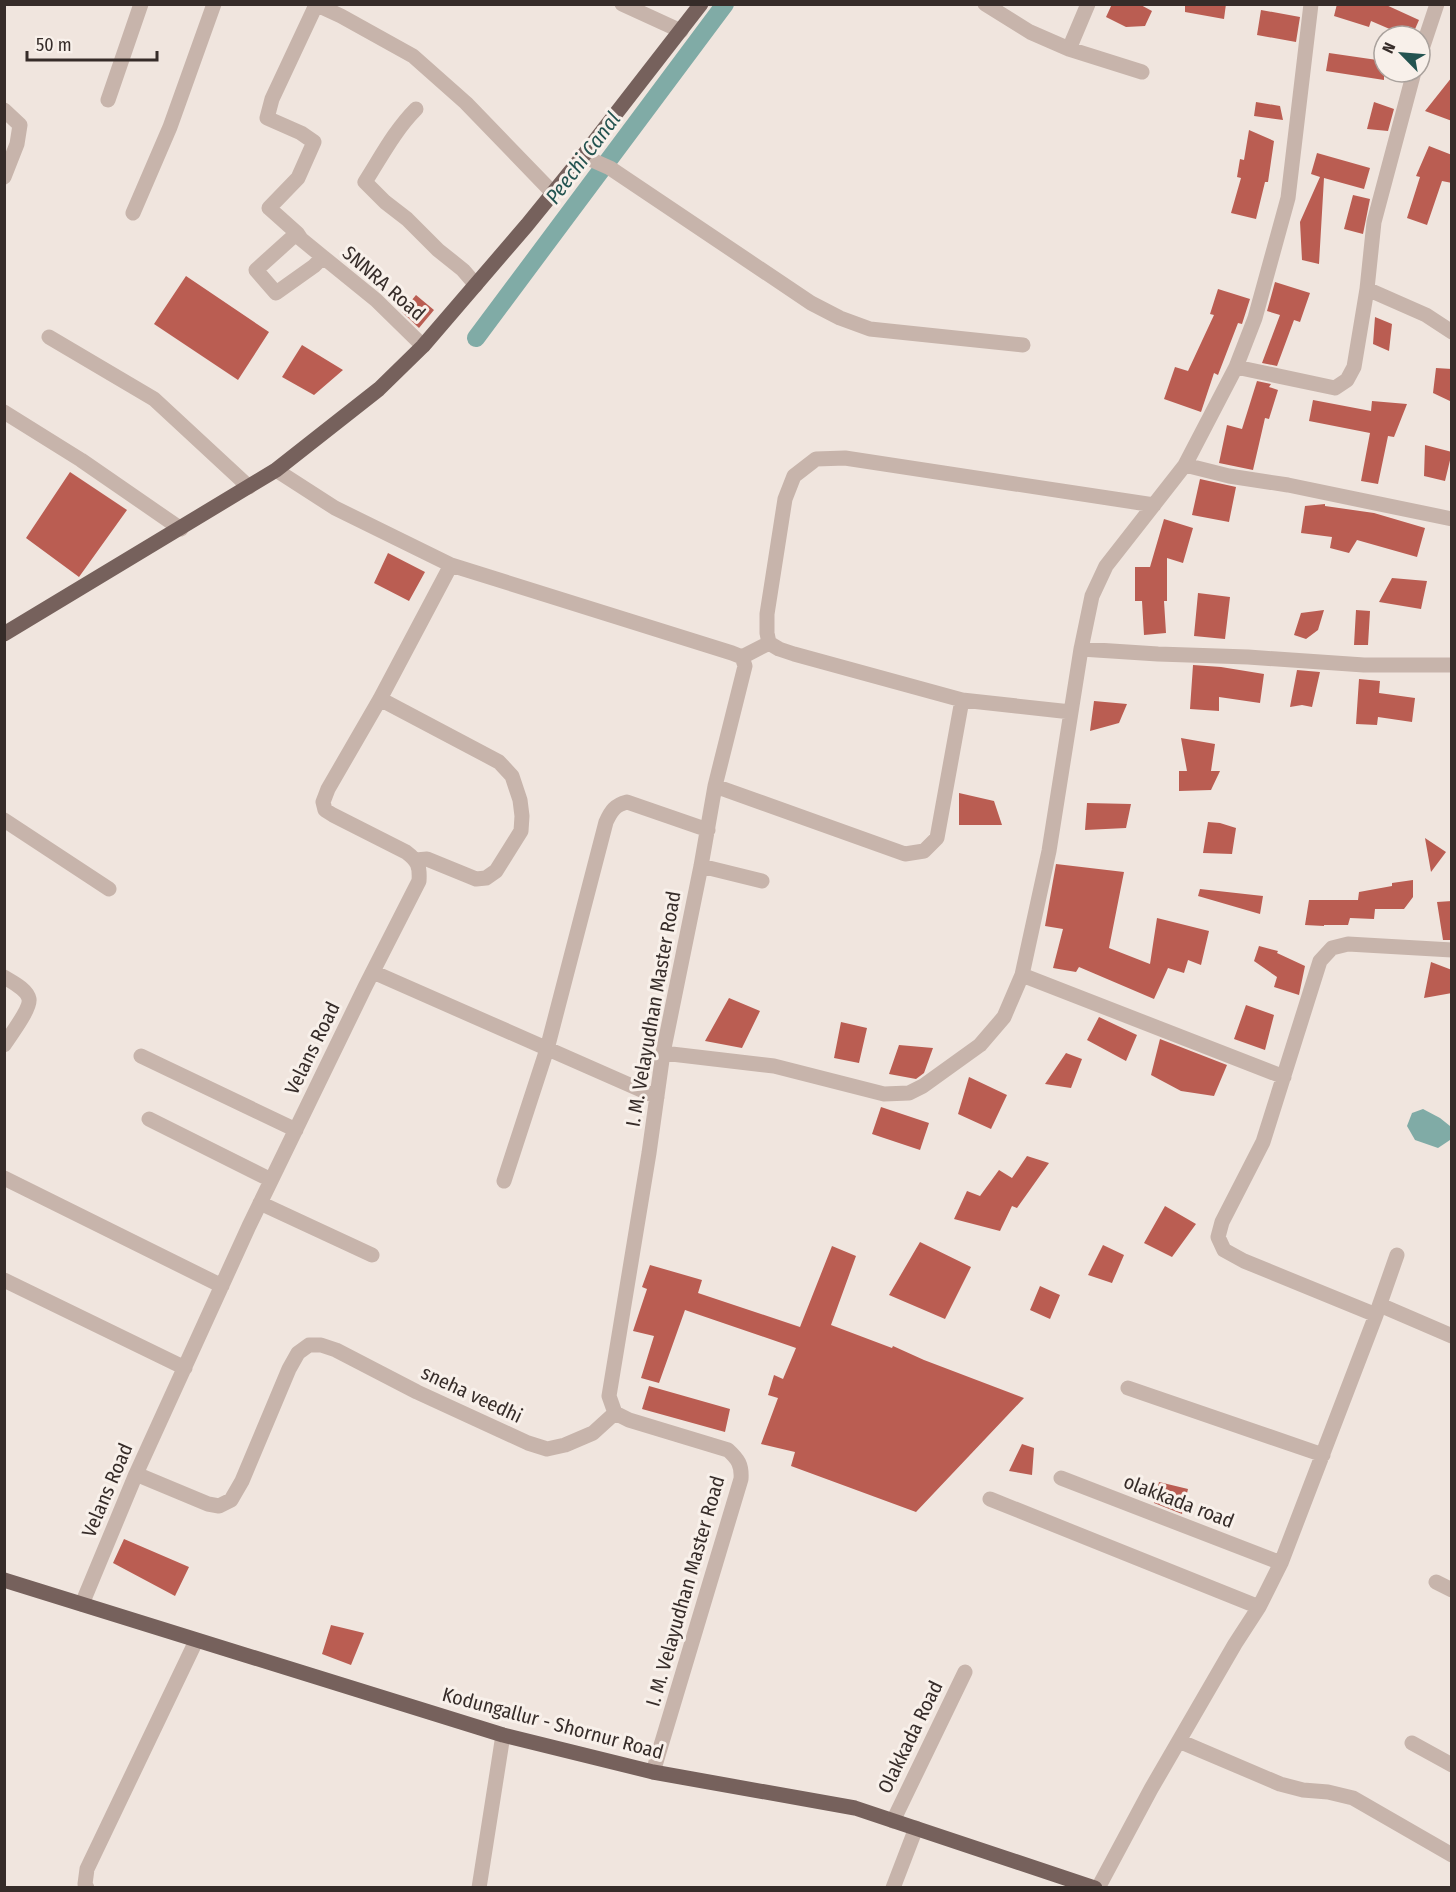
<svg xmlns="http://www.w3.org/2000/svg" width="1456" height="1892" font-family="'Fira Sans Condensed',sans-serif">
<rect width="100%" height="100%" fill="#f0e5de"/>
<path fill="#80aba6" d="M1423,1109L1440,1118L1450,1126V1140L1438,1148L1415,1140L1407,1126L1412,1113Z"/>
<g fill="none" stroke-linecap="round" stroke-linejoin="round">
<path stroke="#80aba6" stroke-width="18" d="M476,338L725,4"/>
</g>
<path fill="#ba5d52" d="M1112,4H1139L1152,11L1145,26L1126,27L1106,17Z
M1185,4H1226L1224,19L1185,12Z
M1337,4H1384L1419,20L1412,36H1406L1371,21L1369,27L1334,16Z
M1261,10L1300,17L1296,42L1257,35Z
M1329,53L1384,61V80L1326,71Z
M1452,77V121L1425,111Z
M1256,102L1280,106L1283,120L1254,116Z
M1374,102L1394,109L1388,131L1367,129Z
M1249,130L1274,141L1268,182H1265L1256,219L1231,213L1241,178L1237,177L1240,159L1244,160Z
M1429,146L1452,155V183L1442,181L1427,225L1407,218L1420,177L1416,176Z
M1317,153L1370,168L1364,189L1324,178L1319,264L1302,260L1300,222L1320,177L1311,174Z
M1353,195L1370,199L1363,234L1344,229Z
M186,276L269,332L238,380L154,324Z
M1275,282L1310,293L1300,322L1294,320L1277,366L1262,363L1280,315L1267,311Z
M1218,289L1250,299L1242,324L1238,323L1218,375L1214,373L1201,412L1164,399L1175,367L1188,371L1214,315L1210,314Z
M416,295L434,310L419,328L402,312Z
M1375,317L1392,324L1389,351L1373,344Z
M302,345L343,370L314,395L282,377Z
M1436,368L1452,369V402L1433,393Z
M1257,381L1271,384L1269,387L1278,390L1269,419L1265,418L1253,470L1219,463L1227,425L1242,429Z
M1313,400L1371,411L1372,401L1407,404L1394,437L1388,436L1378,484L1361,481L1370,433L1309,421Z
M1425,445L1452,452L1445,481L1424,476Z
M70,472L127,510L79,577L26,538Z
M1200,479L1236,487L1229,522L1192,515Z
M1325,504V506L1374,513L1425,528L1417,557L1357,540L1349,553L1330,548L1332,537L1301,533L1305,506Z
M1164,519L1193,528L1183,563L1167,558V601H1164L1166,633L1144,635L1142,601H1135V567H1150Z
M388,553L425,572L409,601L374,583Z
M1392,578L1427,581L1421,609L1379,602Z
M1198,593L1230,597L1225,639L1194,636Z
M1324,610L1318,630L1306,639L1294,635L1301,613Z
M1356,610L1370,611L1368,645H1354Z
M1193,665L1221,667L1264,674L1260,703L1219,697V711L1190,709Z
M1297,670L1320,672L1312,707L1302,705L1290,707Z
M1359,679L1380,681L1379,693L1415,698L1412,722L1378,717L1377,725L1356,724Z
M1094,701L1127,704L1119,723L1090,731Z
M1181,738L1215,744L1211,771H1220L1211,790L1179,791V771H1187Z
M959,793L994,801L1002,825H959Z
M1087,803L1131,804L1126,828L1085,830Z
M1208,822L1220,823L1236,828L1232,854L1203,853Z
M1425,838L1446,852L1431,872Z
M1056,864L1124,872L1109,948L1150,964L1157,918L1209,931L1201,965L1188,960L1184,973L1168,968L1154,999L1079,967L1076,972L1053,968L1063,929L1045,926Z
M1413,880V897L1404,909H1375L1374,919L1350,918L1348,925H1324V926L1305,925L1309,900H1358L1359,892L1392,886V883Z
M1200,889L1263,896L1260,914L1198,896Z
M1452,901V940H1443L1437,902Z
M1259,946L1278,951L1277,953L1305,966L1299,995L1274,987L1277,977L1254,961Z
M1431,962L1452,970V993L1424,998Z
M729,998L760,1011L742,1048L705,1041Z
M1246,1005L1274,1015L1265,1050L1234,1039Z
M1099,1017L1137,1035L1126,1061L1087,1040Z
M841,1022L867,1028L859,1063L834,1058Z
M1160,1039L1227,1065L1214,1096L1181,1091L1151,1075Z
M899,1045L933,1048L924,1073L916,1079L889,1074Z
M1066,1053L1082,1059L1071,1088L1045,1084Z
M969,1077L1007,1095L991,1129L958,1114Z
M881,1107L929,1123L920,1150L872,1134Z
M1027,1156L1049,1163L1017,1208L1012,1206L1000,1231L954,1219L967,1191L980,1196L999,1170L1012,1178Z
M1165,1206L1196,1224L1172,1257L1144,1243Z
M920,1242L971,1267L945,1319L889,1295Z
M1103,1245L1124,1255L1112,1283L1088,1275Z
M832,1246L856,1256L831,1325L892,1348L893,1346L924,1360L1024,1398L916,1512L791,1466L795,1452L761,1444L778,1398L768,1395L774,1375L783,1379L796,1348L685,1310L659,1383L641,1378L654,1336L633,1331L647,1289L642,1287L650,1265L702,1280L698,1293L800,1327Z
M1040,1286L1060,1295L1050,1319L1030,1310Z
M649,1386L730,1409L725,1432L642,1409Z
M1022,1444L1034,1448L1032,1475L1009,1471Z
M1159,1482L1188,1489L1182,1514L1154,1503Z
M124,1539L189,1567L175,1596L113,1563Z
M331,1625L364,1633L351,1665L322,1654Z"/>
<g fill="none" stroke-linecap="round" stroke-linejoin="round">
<path stroke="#c7b4ab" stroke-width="15" d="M315,4L341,16L413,56L466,103L552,192
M622,4L681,31
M985,4L1030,32L1069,49L1142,72
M316,5L272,99L267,118L301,133L314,142L298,178L269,208L297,233L256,270L276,293L314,266L323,257L376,300L423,346
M1069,49L1088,4
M1420,55L1437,4
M108,100L141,4
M416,109C395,130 381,157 365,182L385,202L407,219L438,250L463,270L476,285
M4,110L20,125L17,144L4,177
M583,156L610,168L811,303L840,318L870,329L1023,345
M133,213L170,127L214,4
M297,233L301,239L323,257
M1367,289L1426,315L1452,332
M49,337L154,399L249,487
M1236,367L1335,388L1347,380L1354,367L1367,289L1374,222L1414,72
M4,412L81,460L181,529
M1185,465L1229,476L1288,485L1452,519
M276,470L335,508L451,565L732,653L742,657L745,666L715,786L701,866L663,1053L649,1153L609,1396L615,1413L629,1420L728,1450C738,1459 742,1465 741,1479L653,1772
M769,643L779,649L794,654L962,700L1071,712
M1081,649L1158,654L1248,657L1364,665H1452
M742,657L769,643L767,633V614L785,499L794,476L816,459L845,458L1154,505
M380,699L499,762L512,776L520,800L522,816L521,831L496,871L486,878L476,879L427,859L416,860
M715,786L905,854L924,851L937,838L962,700
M4,820L109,889
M701,866L762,881
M373,972L657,1097
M1022,975L1284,1077
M4,977C12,982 27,989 29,999C31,1008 10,1036 4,1045
M663,1053L774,1066L884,1094L909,1093L923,1086L980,1045L1004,1017L1022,975L1049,851L1081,649L1092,596L1106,566L1185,465L1236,367L1255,318L1288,198L1311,4
M141,1056L296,1130
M149,1119L271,1180
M4,1178L222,1286
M504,1181L547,1049L606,822C611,811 615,805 627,802L708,830
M260,1203L372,1255
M4,1280L185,1368
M1380,1305L1452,1336
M1376,1315L1244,1261L1224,1250L1218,1237L1222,1222L1263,1142L1320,961L1332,948L1348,944L1452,950
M1128,1388L1323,1455
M136,1474L208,1504L219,1506L231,1500L242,1481L289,1369L298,1353L309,1345H321L336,1350L417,1392L528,1443L547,1449L565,1445L593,1433L615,1413
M1061,1478L1281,1563
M990,1499L1259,1607
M1436,1582L1452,1590
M82,1604L136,1474L249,1226L365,987L419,881C420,866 418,861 406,852L333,815L325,810L323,802L328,789L380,699L451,565
M1179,1741L1280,1784L1303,1790L1328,1792L1353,1798L1452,1855
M1412,1743L1452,1765
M893,1821L965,1672
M87,1888L85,1884L87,1869L196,1641
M479,1888L503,1735
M893,1888L916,1828
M1098,1888L1151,1789L1235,1644L1259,1607L1281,1563L1376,1315L1397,1255"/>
<path stroke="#76615c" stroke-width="15" d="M4,634L276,470L379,389L423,346L527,225L583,156L701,4
M4,1580L503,1735L653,1772L855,1808L1095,1888"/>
</g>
<g text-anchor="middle" stroke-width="6" stroke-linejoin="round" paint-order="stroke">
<g font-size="20" fill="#362c29" stroke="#f8f0ea">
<text transform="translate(384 283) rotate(41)" y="7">SNNRA Road</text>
<text transform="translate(653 1009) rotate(-80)" y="7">I. M. Velayudhan Master Road</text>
<text transform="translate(312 1048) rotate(-64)" y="7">Velans Road</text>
<text transform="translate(472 1394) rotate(25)" y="7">sneha veedhi</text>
<text transform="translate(107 1490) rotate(-67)" y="7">Velans Road</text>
<text transform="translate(1179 1501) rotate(21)" y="7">olakkada road</text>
<text transform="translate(685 1591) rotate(-74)" y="7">I. M. Velayudhan Master Road</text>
<text transform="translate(553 1723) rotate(15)" y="7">Kodungallur - Shornur Road</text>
<text transform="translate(910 1737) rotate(-64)" y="7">Olakkada Road</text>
</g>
<g font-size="21" font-style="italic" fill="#235350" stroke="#f8f0ea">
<text transform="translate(583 158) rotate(-53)" y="7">Peechi Canal</text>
</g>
</g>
<rect width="1456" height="1892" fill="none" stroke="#362c29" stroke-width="12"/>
<g transform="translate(1402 54) rotate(295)"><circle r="28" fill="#f8f0ea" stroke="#aaa29d" stroke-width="1.5"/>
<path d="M0-4.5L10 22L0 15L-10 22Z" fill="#235350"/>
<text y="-9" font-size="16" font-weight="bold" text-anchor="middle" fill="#362c29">N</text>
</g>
<path d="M27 51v9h130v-9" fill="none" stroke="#362c29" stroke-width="3"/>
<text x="36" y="51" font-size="18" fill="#362c29" stroke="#f8f0ea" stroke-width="4.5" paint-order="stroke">50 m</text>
</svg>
